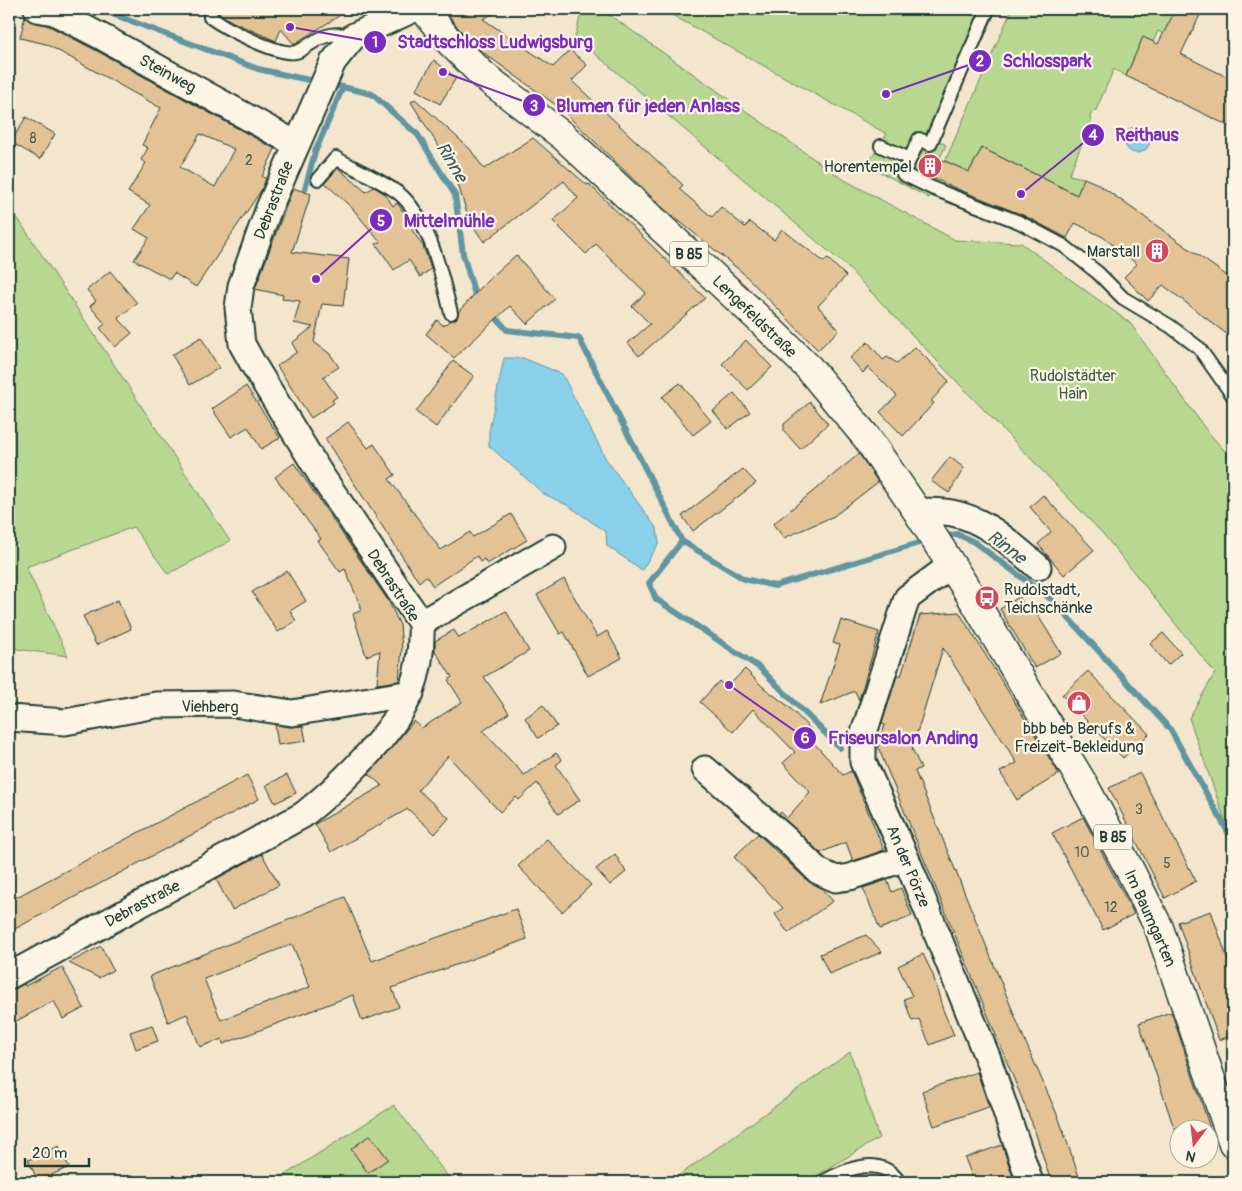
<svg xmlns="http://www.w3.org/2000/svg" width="1242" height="1191" font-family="Pangolin,sans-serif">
<rect width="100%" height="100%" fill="#f4e6cd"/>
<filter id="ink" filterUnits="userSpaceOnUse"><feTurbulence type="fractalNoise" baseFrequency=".02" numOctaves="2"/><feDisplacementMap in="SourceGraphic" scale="10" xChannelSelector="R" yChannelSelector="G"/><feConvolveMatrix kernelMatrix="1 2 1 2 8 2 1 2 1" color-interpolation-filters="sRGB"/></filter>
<g filter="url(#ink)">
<path fill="#b8d790" stroke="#6c8a62" d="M582,9H601L841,178L955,240L1021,243L1130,323L1207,431L1233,460V843L1189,718L1215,673L1104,535L846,266L575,37Z
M661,9H997L938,140L946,145L940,158C931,155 924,152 919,162L920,172L938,181L929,198L867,165L887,134Z
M1012,9H1176L1164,34L1158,31L1153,42L1143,38L1126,76L1114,69L1096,110L1092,112L1090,117L1091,122L1069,175L1084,178L1081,197L982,148L969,172L945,161Z
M9,205L230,541L168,574L133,527L26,567L68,656L9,648Z
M850,1052L879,1138L806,1182H670Z
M394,1105L449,1178L443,1182H274Z"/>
<path fill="#8ad1eb" stroke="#5f96a2" d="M1124 140a13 13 0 1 1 26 0a13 13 0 1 1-26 0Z
M504,358H523L562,374L606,459L657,529L659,543L642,570L607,546L606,532L569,506L544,494L489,446V431Z"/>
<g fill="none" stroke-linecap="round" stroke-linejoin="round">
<path stroke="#5f96a2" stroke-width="6" d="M99,9L258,69L318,82
M330,84L372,94L418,135L455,195L463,254L475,295L480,301
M305,189L315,152L343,87
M492,313L507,330L579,338L682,541L744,579L775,586L929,540
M941,537L957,534L974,542L1051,599L1170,729L1233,841
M682,541L649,583L656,599L760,668L840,748"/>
</g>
<path fill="#e3c396" stroke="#1f3d34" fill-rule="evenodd" d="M219,9H350L294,44L281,29L276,41L231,21L219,13Z
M444,9H502L483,19L553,67L570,50L587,65L572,81L683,185L679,189L712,217L721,207L745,227L750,222L774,240L782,229L824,262L827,258L846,276L818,306L839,330L818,350L743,273L662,207L560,108L481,51L459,29Z
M1176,9H1203L1181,54L1233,80V128L1126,76L1143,37L1158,44Z
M25,16L28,20L49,26L97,51L275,149L262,177L266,178L262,189L196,287L174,273L170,279L134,260L149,238L134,229L150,205L128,192L146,163L141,160L148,148L142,145L161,108L46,44L20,38ZM200,134L234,149L215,187L180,167Z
M434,60L456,78L440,104L416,90Z
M415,99L470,149L484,169L533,138L587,185L589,184L705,298L639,356L628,343L650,324L632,306L646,293L596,244L586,254L553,221L578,198L564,181L484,242L469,220L454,171L411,102Z
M26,117L55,134L40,159L11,142Z
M982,148L1077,195L1084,178L1098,184L1233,280V339L1163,285L1148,301L1124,277L1137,264L1103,237L1075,223L1067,238L1023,215L955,188L919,171L921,159L927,153L969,172Z
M338,168L366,192L374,187L385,194L393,206L397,203L414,226L415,228L412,230L423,246L431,269L420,277L409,260L394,270L376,244L380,242L353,209L325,183Z
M293,188L311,194L292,252L349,259L343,306L322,304L314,342L330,354L339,367L323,377L337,397L332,400L334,403L311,418L277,366L297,352L292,343L313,327L294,323L300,301L282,299L283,295L255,289Z
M516,255L555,299L527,324L510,306L454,358L426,334L437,320L444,326L449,321L456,319L459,311L487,281Z
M110,271L137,303L118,318L132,333L115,347L100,328L105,324L90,306L96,301L87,290Z
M201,337L219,368L190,385L172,355Z
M746,340L772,367L748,390L722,364Z
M868,342L883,360L887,357L897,363L915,347L949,381L931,401L934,403L903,436L880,412L897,396L868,367L863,373L850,358Z
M453,361L474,376L436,427L416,412Z
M680,383L711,421L693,435L662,397Z
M246,386L280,438L261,449L248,427L231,437L212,409Z
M734,393L750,412L728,429L713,411Z
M810,402L828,424L800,449L784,431V424Z
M348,422L368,448L374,444L395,475L389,479L441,550L470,532L473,537L511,514L527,540L487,564L484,559L480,562L477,556L433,586L426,576L419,582L325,439Z
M859,454L878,482L834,516L784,538L773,524Z
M950,457L964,468L949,493L931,481Z
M294,463L389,602L400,625L402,649L399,681L377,684L380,651L366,656L353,614L362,610L345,569L340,572L318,541L321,539L275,477Z
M743,469L756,483L693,531L682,516Z
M1043,495L1094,550L1064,575L1038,544L1051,532L1030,507Z
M287,571L306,601L290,611L296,621L278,632L252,592Z
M564,579L597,637L607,631L622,658L588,676L564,632L560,634L537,595Z
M1019,597L1029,612L1034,609L1061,653L1035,668L1000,609Z
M118,600L131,629L96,645L83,616Z
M506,611L529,651L484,677L509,713L483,731L524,775L556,753L562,760L556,765L580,800L558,814L537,783L519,800L516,797L500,812L448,756L418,790L449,818L435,834L408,809L331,852L315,824L382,786L369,774L414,721L422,728L462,702L448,680L452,677L435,651V641L454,630L459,638Z
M959,612L1059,774L1017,800L1000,772L1017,763L943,648L912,749L921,768L915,771L1025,1041L1059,1119L1081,1182H1051L1034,1128L878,747L885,725L882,724L897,675L901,676L920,615Z
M841,620L879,632L859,700L855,691L820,705L840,645L833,643Z
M1163,633L1181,653L1168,665L1150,644Z
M745,669L763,687L788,706L816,735L811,740L843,775L851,771L884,850L853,861L846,842L820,853L779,814L781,812L787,818L810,792L783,763L795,752L753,709L733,732L700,702L719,681L726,688Z
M1088,671L1149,734L1123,758L1062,695Z
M543,705L557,726L538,738L525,718Z
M275,725L290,727L303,726L306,741L278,745Z
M1140,773L1196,881L1165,898L1109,788Z
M247,775L259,799L9,932V901Z
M287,775L296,793L275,803L266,785Z
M1083,817L1134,914L1103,930L1052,833Z
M758,834L808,881L820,887L833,901L788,933L775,914L783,908L734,857Z
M547,839L591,885L562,912L518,866Z
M262,854L279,885L232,910L216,879Z
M615,854L626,872L610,885L596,869Z
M887,880L892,892L901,888L912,916L880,929L863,888Z
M345,897L372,961L516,909L527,939L392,988L399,1007L362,1021L353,995L223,1044L222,1039L200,1047L187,1014L168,1022L150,976ZM292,944L310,987L221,1020L204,979Z
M1211,911L1233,975V1035L1219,1040L1178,922Z
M866,935L882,952L829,974L820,954Z
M101,946L113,970L99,978L69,963Z
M923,954L933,975L943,1010L954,1035L930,1045L919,1019L912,1021L904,999L912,996L898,966Z
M62,967L84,1008L63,1019L54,1001L9,1025V992L24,984L25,986Z
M1171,1012L1174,1020L1210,1128H1174L1139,1023Z
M152,1025L158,1041L136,1049L130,1032Z
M977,1072L989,1107L934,1126L922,1091Z
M370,1135L388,1159L368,1173L351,1149Z
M1002,1145L1013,1177L998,1182H974L965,1158Z
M59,1146L69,1167L38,1181L28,1160Z"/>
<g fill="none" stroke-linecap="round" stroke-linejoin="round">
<defs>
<path id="service" d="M211,9L210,17C225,28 278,56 296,52C301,51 306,47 310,44C327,34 335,32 354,36
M881,146L910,159L903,174L934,189L1019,222L1064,246L1098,273L1123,298L1170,326L1199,348L1233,396
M910,159L919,139L930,144L988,9
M318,179L336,158C351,167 393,186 403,197C431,225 442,276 451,313
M823,1182C845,1169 881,1154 899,1182"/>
<path id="minor" d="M37,9L54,12L104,38L296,144
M917,511C929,511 941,511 952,513C987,520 1012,545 1038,567
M950,566L907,598L863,736V762L906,858L988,1059L1030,1182
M421,623L553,547
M9,718L65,722L156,705L233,704L292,713L411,693
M705,769L787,840L818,871L836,879L850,877L906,858
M9,976L303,815C337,788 396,732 411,691C419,670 422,646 421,623L321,475L253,364L242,344L238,308L241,286L269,208L333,62L354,36L414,9"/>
<path id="primary" d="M424,9L447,39L484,76L563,136L758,318L809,368L867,438L917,511L976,604L1085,787L1131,872L1159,928L1233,1143"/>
</defs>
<use href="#service" stroke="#1f3d34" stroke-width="16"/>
<use href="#minor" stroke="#1f3d34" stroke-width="29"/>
<use href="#primary" stroke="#1f3d34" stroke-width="31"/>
<use href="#service" stroke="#fcf5e5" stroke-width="12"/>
<use href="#minor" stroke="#fcf5e5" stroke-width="25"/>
<use href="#primary" stroke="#fcf5e5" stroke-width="28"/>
</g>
</g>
<defs>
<symbol id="building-disc" viewBox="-11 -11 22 22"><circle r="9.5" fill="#d1495b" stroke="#fcf5e5"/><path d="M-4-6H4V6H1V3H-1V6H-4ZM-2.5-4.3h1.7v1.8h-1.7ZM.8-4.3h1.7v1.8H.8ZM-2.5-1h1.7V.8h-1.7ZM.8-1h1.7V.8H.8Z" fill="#fff"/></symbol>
<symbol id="bus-disc" viewBox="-11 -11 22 22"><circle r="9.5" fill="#d1495b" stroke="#fcf5e5"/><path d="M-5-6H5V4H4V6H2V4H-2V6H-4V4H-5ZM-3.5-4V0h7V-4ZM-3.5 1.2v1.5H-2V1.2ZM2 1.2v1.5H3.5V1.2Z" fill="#fff"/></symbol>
<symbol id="shop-disc" viewBox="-11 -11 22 22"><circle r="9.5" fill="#d1495b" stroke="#fcf5e5"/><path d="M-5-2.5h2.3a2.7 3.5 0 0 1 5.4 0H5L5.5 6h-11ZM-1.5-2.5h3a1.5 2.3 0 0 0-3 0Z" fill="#fff"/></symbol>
</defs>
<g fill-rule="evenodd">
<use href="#building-disc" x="916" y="152" width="28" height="28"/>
<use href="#building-disc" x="1143" y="237" width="28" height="28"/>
<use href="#bus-disc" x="973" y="584" width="28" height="28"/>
<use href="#shop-disc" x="1065" y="689" width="28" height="28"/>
</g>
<g text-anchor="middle" stroke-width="4.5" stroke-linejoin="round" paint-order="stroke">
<g font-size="14" fill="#505e4c">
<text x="33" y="143">8</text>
<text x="249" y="165">2</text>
<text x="1139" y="814">3</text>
<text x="1082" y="857">10</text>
<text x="1167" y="868">5</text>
<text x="1111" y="912">12</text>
</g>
<g fill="#fcf5e5" stroke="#617469" stroke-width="1">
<rect x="670" y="241.5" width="38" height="25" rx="4"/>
<rect x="1094" y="824.5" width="38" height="25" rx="4"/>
</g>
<g font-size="15" font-weight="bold" fill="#1f3d34">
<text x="689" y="259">B 85</text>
<text x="1113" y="842">B 85</text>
</g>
<g font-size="16" fill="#1f3d34" stroke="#fcf5e5">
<text transform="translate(168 73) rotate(29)" y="6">Steinweg</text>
<text transform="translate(273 200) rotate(-69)" y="6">Debrastraße</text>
<text transform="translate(755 316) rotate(44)" y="6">Lengefeldstraße</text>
<text transform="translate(394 585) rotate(57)" y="6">Debrastraße</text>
<text transform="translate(210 706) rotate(1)" y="6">Viehberg</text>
<text transform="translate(909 866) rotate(67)" y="6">An der Pörze</text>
<text transform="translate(142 903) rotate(-28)" y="6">Debrastraße</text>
<text transform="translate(1151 918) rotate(66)" y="6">Im Baumgarten</text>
</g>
<g font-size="16" fill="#1f3d34" stroke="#fcf5e5" text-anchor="end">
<text x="912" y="172">Horentempel</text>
<text x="1140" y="257">Marstall</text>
<text x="1004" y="595" text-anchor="start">Rudolstadt,<tspan x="1004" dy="18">Teichschänke</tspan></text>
<text x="1079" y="734" text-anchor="middle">bbb beb Berufs &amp;<tspan x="1079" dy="18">Freizeit-Bekleidung</tspan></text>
</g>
<g font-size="16" fill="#3e5c46" stroke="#fcf5e5">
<text x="1073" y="381">Rudolstädter<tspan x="1073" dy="18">Hain</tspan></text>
</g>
<g font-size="18" font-style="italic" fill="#345b59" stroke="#fcf5e5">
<text transform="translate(452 162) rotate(59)" y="6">Rinne</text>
<text transform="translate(1007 547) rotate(37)" y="6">Rinne</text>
</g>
</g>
<path fill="none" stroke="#7b2cbf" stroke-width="2" d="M290 27L375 42M886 94L980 61M443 72L534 105M1021 194L1093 135M316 279L381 220M729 685L805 738"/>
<g fill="#7b2cbf" stroke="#fcf5e5" stroke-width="2">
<circle cx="290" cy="27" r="5"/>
<circle cx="886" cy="94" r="5"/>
<circle cx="443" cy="72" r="5"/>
<circle cx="1021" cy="194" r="5"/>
<circle cx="316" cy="279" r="5"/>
<circle cx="729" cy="685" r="5"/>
<circle cx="375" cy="42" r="12"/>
<circle cx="980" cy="61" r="12"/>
<circle cx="534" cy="105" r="12"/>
<circle cx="1093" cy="135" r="12"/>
<circle cx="381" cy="220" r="12"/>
<circle cx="805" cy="738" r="12"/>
</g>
<g font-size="15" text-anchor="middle" font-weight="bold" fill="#fff">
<text x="375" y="47">1</text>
<text x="980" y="66">2</text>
<text x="534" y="111">3</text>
<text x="1093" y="140">4</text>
<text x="381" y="226">5</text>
<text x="805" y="743">6</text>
</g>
<g font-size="18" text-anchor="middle" font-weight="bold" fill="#7b2cbf" stroke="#fcf5e5" stroke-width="4.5" stroke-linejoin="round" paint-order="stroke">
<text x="495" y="48">Stadtschloss Ludwigsburg</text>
<text x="1047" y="67">Schlosspark</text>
<text x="648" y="112">Blumen für jeden Anlass</text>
<text x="1147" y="141">Reithaus</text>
<text x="449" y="227">Mittelmühle</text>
<text x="903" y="744">Friseursalon Anding</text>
</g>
<rect width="1242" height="1191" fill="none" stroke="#fcf5e5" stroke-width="30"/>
<rect x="15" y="15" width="1212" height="1161" fill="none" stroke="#1f3d34" stroke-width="2" filter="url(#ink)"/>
<g transform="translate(1194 1144) rotate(195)"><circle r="24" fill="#fcf5e5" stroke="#a4ab9e"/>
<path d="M0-4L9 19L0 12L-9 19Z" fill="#d1495b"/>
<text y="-8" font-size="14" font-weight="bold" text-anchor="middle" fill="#1f3d34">N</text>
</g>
<path d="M25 1158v8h64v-8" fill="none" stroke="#1f3d34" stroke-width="2.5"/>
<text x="32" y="1158" font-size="15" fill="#1f3d34" stroke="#fcf5e5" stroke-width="4" paint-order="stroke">20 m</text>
</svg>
